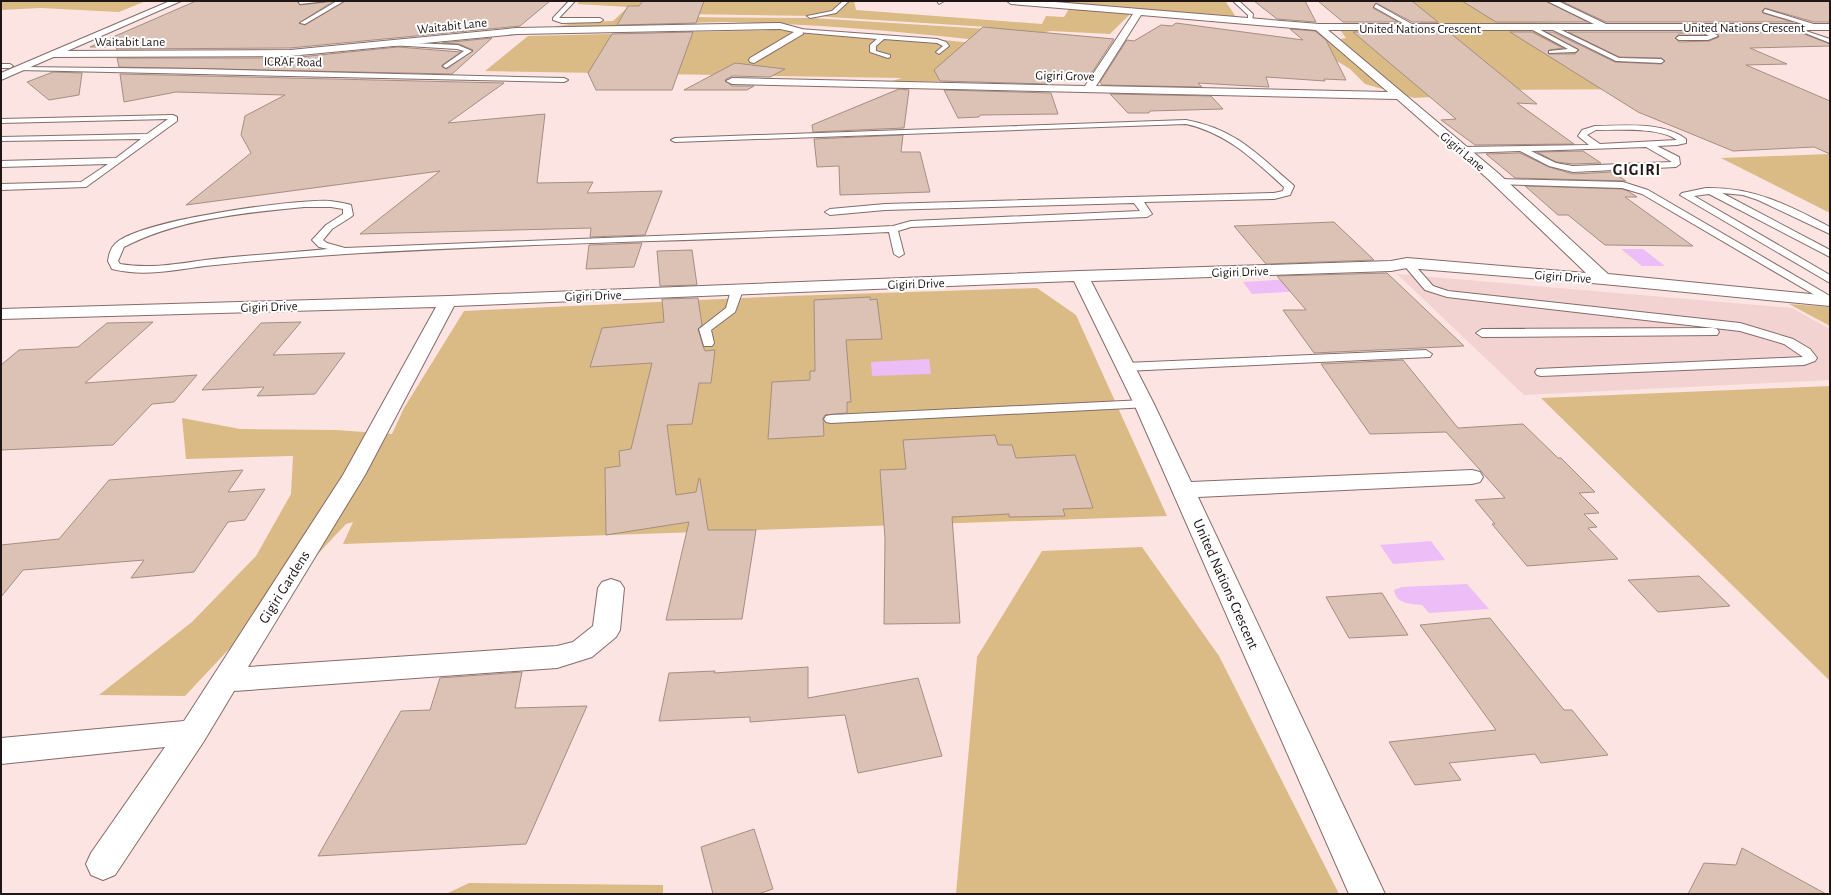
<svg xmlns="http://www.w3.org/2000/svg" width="1831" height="895" font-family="'Alegreya Sans',sans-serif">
<rect width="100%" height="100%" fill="#fce4e3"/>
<path fill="#f2d3d2" d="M1397,274L1792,308L1830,329V380L1524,395Z"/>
<path fill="#dabb85" d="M1,1H146L119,12L41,8L1,10Z
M577,1H854L856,10L1042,24L1046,16L1064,17L1069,9L1130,14L1110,34L1051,31L1011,38L988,27L813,16L682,14L621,23L613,28L554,27L579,22L613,21L628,7L577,4L579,2H575Z
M1033,1L1226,2L1236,17Z
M1386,1H1537L1581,22L1428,25L1404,17Z
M678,17L812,18L988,29L1012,44C917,33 821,24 725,22C694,22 663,25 632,26L630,21Z
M773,30L877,34L1018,47L1070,72L1066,81L969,79L970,81L889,82L902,78L485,71L528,36Z
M1340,30L1542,31L1654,89L1475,90L1470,95L1414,98L1365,84L1350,69L1327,55L1317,43L1346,38Z
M1830,154V213L1721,158Z
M1037,288L1076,315L1167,516L343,544L353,522L346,524L185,696L99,695L192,622L256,556L291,494L293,456L186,459L182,418L240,429L336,430L392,434L404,408L464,311L787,296Z
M1789,304L1830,307V326Z
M1830,386V681L1541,398Z
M1142,547L1219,656L1339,894H956L977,657L1042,551Z
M469,883L663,885V894H446Z"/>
<path fill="#ecbdf6" d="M1621,249H1643L1665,266H1642Z
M1290,279L1301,291L1252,294L1243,282Z
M929,359L931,374L872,376L871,362Z
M1431,541L1445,560L1393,564L1380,545Z
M1467,584L1489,609L1429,613L1422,605C1411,604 1396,604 1394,590L1402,587Z"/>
<path fill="#dbc2b5" stroke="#a58e81" d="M196,1H297L300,5L334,1L299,23L305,25L345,1H550L520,26L290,48L116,49L119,47H90Z
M643,1H704L696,23L617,25L628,6H639Z
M1254,1H1305L1316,22L1277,19Z
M1318,1H1412L1438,22H1412L1376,3L1373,8L1398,22H1343Z
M1462,1H1546L1588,22H1496Z
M1561,1H1830V22H1814L1765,8L1762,11L1763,13L1793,22H1606Z
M1176,23L1303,40L1290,29L1315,31L1326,40L1346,80L1324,79L1325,81L1266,77L1269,87L1198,83L1202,87L1102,85L1100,82L1127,40L1134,41L1161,25L1172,26Z
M983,27L1114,39L1089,77L1045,72L1048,84L940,81L934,70Z
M693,32L672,90H596L588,73L612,34Z
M1353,32H1449L1537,104L1517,103L1574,144L1475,145L1441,120L1456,119Z
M1510,32H1532L1563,48L1549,50L1548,53L1549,54H1575L1579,50L1546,32H1553L1615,62L1661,64L1665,61L1662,58L1619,57L1568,32H1697L1703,34H1679L1675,38L1679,42L1709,41L1719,37L1713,32H1799L1830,44V46L1750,48L1787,64L1746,65L1830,101V154L1814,147L1733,151L1638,112Z
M492,38L452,74L119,67L117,58H290L398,47L461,52L442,65V67L447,69L473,50L459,44L442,43Z
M735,63L785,69L770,77L732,76L725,80L732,86H754L747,90H684Z
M53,72L82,73L79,95L49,100L27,82Z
M120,74L504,83L448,123L545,114L537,183L593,182L587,193L662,191L645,235L590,237L591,228L360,234L440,171L186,205L251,153L241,135L245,116L285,95L176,92L124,102Z
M899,89L909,90L904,128L813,132L812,125Z
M944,90L1051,93L1058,114L980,115L979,117L958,118Z
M1110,94L1211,96L1223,109L1150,111L1149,113H1128Z
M903,135L901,152H920L930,192L840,195L839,166L817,167L814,139Z
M1583,151L1601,163L1573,164L1556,162L1537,152Z
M1520,153L1549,167L1573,174L1612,172L1626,181L1515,178L1486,154Z
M1525,186L1622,189L1628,191L1637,197H1625L1693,246L1605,245L1568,215H1558Z
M1334,222L1374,260L1266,264L1234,226Z
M642,243L634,267L586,269L589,245Z
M692,250L697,285L660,286L657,251Z
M1387,273L1464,346L1314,353L1283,310H1306L1277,276Z
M870,297V300L877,299L882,339L846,340L851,402H847V413L825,415L823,418L824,436L768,439L772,382L810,380V371H815L814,300Z
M698,298L702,325L698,329L703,346L705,351L715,350L711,383H699L692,424L667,425L676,495L696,492L699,478L700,479L708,530H756L742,619L666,620L689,522L606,535L605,468L620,466L619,451L631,449L652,363L590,367L602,328L664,322L662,299Z
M153,322L85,383L197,375L174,402L152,404L113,445L1,450V365L19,350L78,347L107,323Z
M301,322L273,355L345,353L315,394L257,396L264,387L202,390L261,323Z
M1403,360L1458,428L1523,424L1558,458H1561L1595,492L1579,493L1599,513L1584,514L1597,527L1588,528L1618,559L1527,566L1492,524H1495L1475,500L1505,498L1446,432L1370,434L1321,364Z
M995,435L998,445H1012L1016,458L1075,455L1093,508L1063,509L1065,516L1009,517V514L952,517L960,623L884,624L885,538L880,470L906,469L903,440Z
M243,470L228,492L265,489L245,520L228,522L194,572L131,578L144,560L23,570L1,597V545L59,539L109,480Z
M1699,576L1730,606L1658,612L1628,580Z
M1382,593L1408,635L1349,638L1326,597Z
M1490,618L1564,710H1572L1608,755L1541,763L1535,754L1449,763L1461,780L1415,785L1389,742L1496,730L1420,625Z
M808,667V698L918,678L942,756L858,773L845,715L750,722V717L659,721L669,673L715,671L714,673Z
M522,672L515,708L587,706L526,844L318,856L401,711L430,710L440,678Z
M754,829L773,889L758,894H713L701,847Z
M1742,848L1826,894H1688L1704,863L1736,865Z"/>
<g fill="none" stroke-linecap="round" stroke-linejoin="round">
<defs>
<path id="service" d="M298,1H327L300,4Z
M337,1H344L305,24L300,23Z
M569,1H575L559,18H600L603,20L600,22L562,23L553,20V18Z
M843,1H849L836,13L810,18L807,16L832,11Z
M937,1H944L939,4Z
M1233,1H1239L1253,14L1252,22H1248V15Z
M1376,4L1417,27L1418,28L1413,29L1374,7Z
M1765,9L1820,26L1821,27L1816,28L1763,12Z
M1551,25L1619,58L1661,59L1664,61L1661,63L1616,61L1549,28L1548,27Z
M1696,25L1717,35L1718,36L1708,40H1679L1676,38L1679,36H1709L1694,28L1693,27Z
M1529,26H1533L1578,50L1575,52L1549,53V51L1568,49L1529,28Z
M799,29L937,39L946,42L949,46L939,54L936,52L943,46L937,43L884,39L876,46V51L890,55V57L888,58L870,52V45L877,39L797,32V30Z
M1800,29L1830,39V43L1800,31Z
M392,42L458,45L472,51L446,68L443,66L444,65L464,51L457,49L390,45V43Z
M1,64H10L13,66L10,68H1Z
M21,67L197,69L564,78L568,80L564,82L19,70L18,69Z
M173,115L177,117V121L86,187L1,190V184L81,182L108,164L1,167V161L116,158L141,139L1,141V137L147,134L168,119L1,123V119Z
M1186,120C1235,129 1256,153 1292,184L1294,186L1290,195L1274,199L1144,202L1152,214L1147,217L911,227L898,231L904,254L899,257L894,254L889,232C708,241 526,243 346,254C299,257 252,261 205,266C174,270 144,277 112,269L108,261C109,255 110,249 115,244C138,220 294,199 330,201C337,202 345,203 351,205L353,215L351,217L332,229L323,240L327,243L345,248L832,229L893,226L911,221L1140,211L1134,203L885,210L830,215L825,212L830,209L885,204L1274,193L1283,191L1284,187C1254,160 1227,133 1186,124L675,142L671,140L675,138ZM304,207H331L343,209V214L326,225L312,240L319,247L328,249C287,253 246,255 205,260C177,264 149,269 120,264L118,261L124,247C178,219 244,213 304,207Z
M1595,126C1623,126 1662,121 1686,139V143L1677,145L1657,146L1679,157L1680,164L1676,167L1573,172L1549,166L1520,151L1462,153L1458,150L1462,147L1589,145L1578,136L1582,130ZM1596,130C1618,130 1660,127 1677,140L1600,144L1587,135ZM1646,147L1672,162L1573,166L1556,163L1531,151Z
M1499,179L1623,182L1648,190L1830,296V304L1642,194L1622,188L1496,184L1494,182Z
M1706,188C1754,187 1788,205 1830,227V234L1758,200L1743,195L1722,193L1830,250V257L1709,194L1694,196L1830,275V283L1680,195L1682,193Z
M1407,260L1411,261L1433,286L1448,291L1740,323L1793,339L1810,349L1817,358L1815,361L1804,365L1541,376L1537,375L1535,372L1537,369L1803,357L1784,344L1740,331L1447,297L1425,290L1402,263Z
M737,287L743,290L735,312L711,330L714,343L712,346H704L699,329L726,308L731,290Z
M1713,328L1717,329L1719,332L1717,335L1482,337L1476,333L1482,329Z
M1426,350L1432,354L1430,357L1125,371L1119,367L1125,363Z
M1144,400L1149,401L1151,404L1149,407L831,423L826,422L824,419L826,416L831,415Z"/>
<path id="minor" d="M1007,1H1043L1319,24H1594L1547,1H1558L1606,24H1830V30H1328L1498,173L1608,274L1830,296V306L1603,284L1407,268L1391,271L1091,281L1154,404L1191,482L1472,470L1480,472L1483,477L1480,482L1472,484L1198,497L1385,894H1349L1134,404L1074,281L454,306L365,475L248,667L557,646L573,642L593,626L598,588L602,582L611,579L620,582L624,588L620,630L616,637L592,657L557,668L234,691L204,741L115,875L103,880L91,875L86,864L91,853L165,747L1,764V738L184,721L343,475L436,307L1,319V309L448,296L1080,271L1391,261L1407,258L1586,273L1488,179L1397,99L732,84L726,81L732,78L1085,86L1133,14L1011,4ZM1141,15L1316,30L1388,92L1096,86Z
M780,23L802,29L803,34L754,63L750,62L749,60L750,58L794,32L780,29L517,34L290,56L53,57L48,54L53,51L290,50L517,28Z"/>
<path id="tertiary" d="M170,1H181L1,80V73Z"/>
</defs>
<use href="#service" stroke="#856b6a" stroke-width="2"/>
<use href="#minor" stroke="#856b6a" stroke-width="2"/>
<use href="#tertiary" stroke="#856b6a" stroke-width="2"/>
<use href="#service" fill="#fff" fill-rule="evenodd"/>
<use href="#minor" fill="#fff" fill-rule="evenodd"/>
<use href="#tertiary" fill="#fff" fill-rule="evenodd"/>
</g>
<g text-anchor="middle" stroke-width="4" stroke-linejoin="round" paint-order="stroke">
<g font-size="13" fill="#201616" stroke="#fff">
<text transform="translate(452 25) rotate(-6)" y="5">Waitabit Lane</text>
<text x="1744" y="32">United Nations Crescent</text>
<text x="1420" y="33">United Nations Crescent</text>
<text x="130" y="46">Waitabit Lane</text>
<text transform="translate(293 61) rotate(1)" y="5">ICRAF Road</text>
<text transform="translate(1065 75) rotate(1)" y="5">Gigiri Grove</text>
<text transform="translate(1463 151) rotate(40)" y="5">Gigiri Lane</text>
<text transform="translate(1240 271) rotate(-2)" y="5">Gigiri Drive</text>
<text transform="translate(1563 276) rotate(4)" y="5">Gigiri Drive</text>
<text transform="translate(916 283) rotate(-2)" y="5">Gigiri Drive</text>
<text transform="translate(593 295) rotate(-2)" y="5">Gigiri Drive</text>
<text transform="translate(269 306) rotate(-2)" y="5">Gigiri Drive</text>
</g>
<g font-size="15" fill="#201616" stroke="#fff">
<text transform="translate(1226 584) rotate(66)" y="5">United Nations Crescent</text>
<text transform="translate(284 587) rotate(-58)" y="5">Gigiri Gardens</text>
</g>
<g font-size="16" font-weight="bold" letter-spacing="1" fill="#201616" stroke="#fff">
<text x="1637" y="175">GIGIRI</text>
</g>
</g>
<rect width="1831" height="895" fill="none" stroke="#201616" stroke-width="4"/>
</svg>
